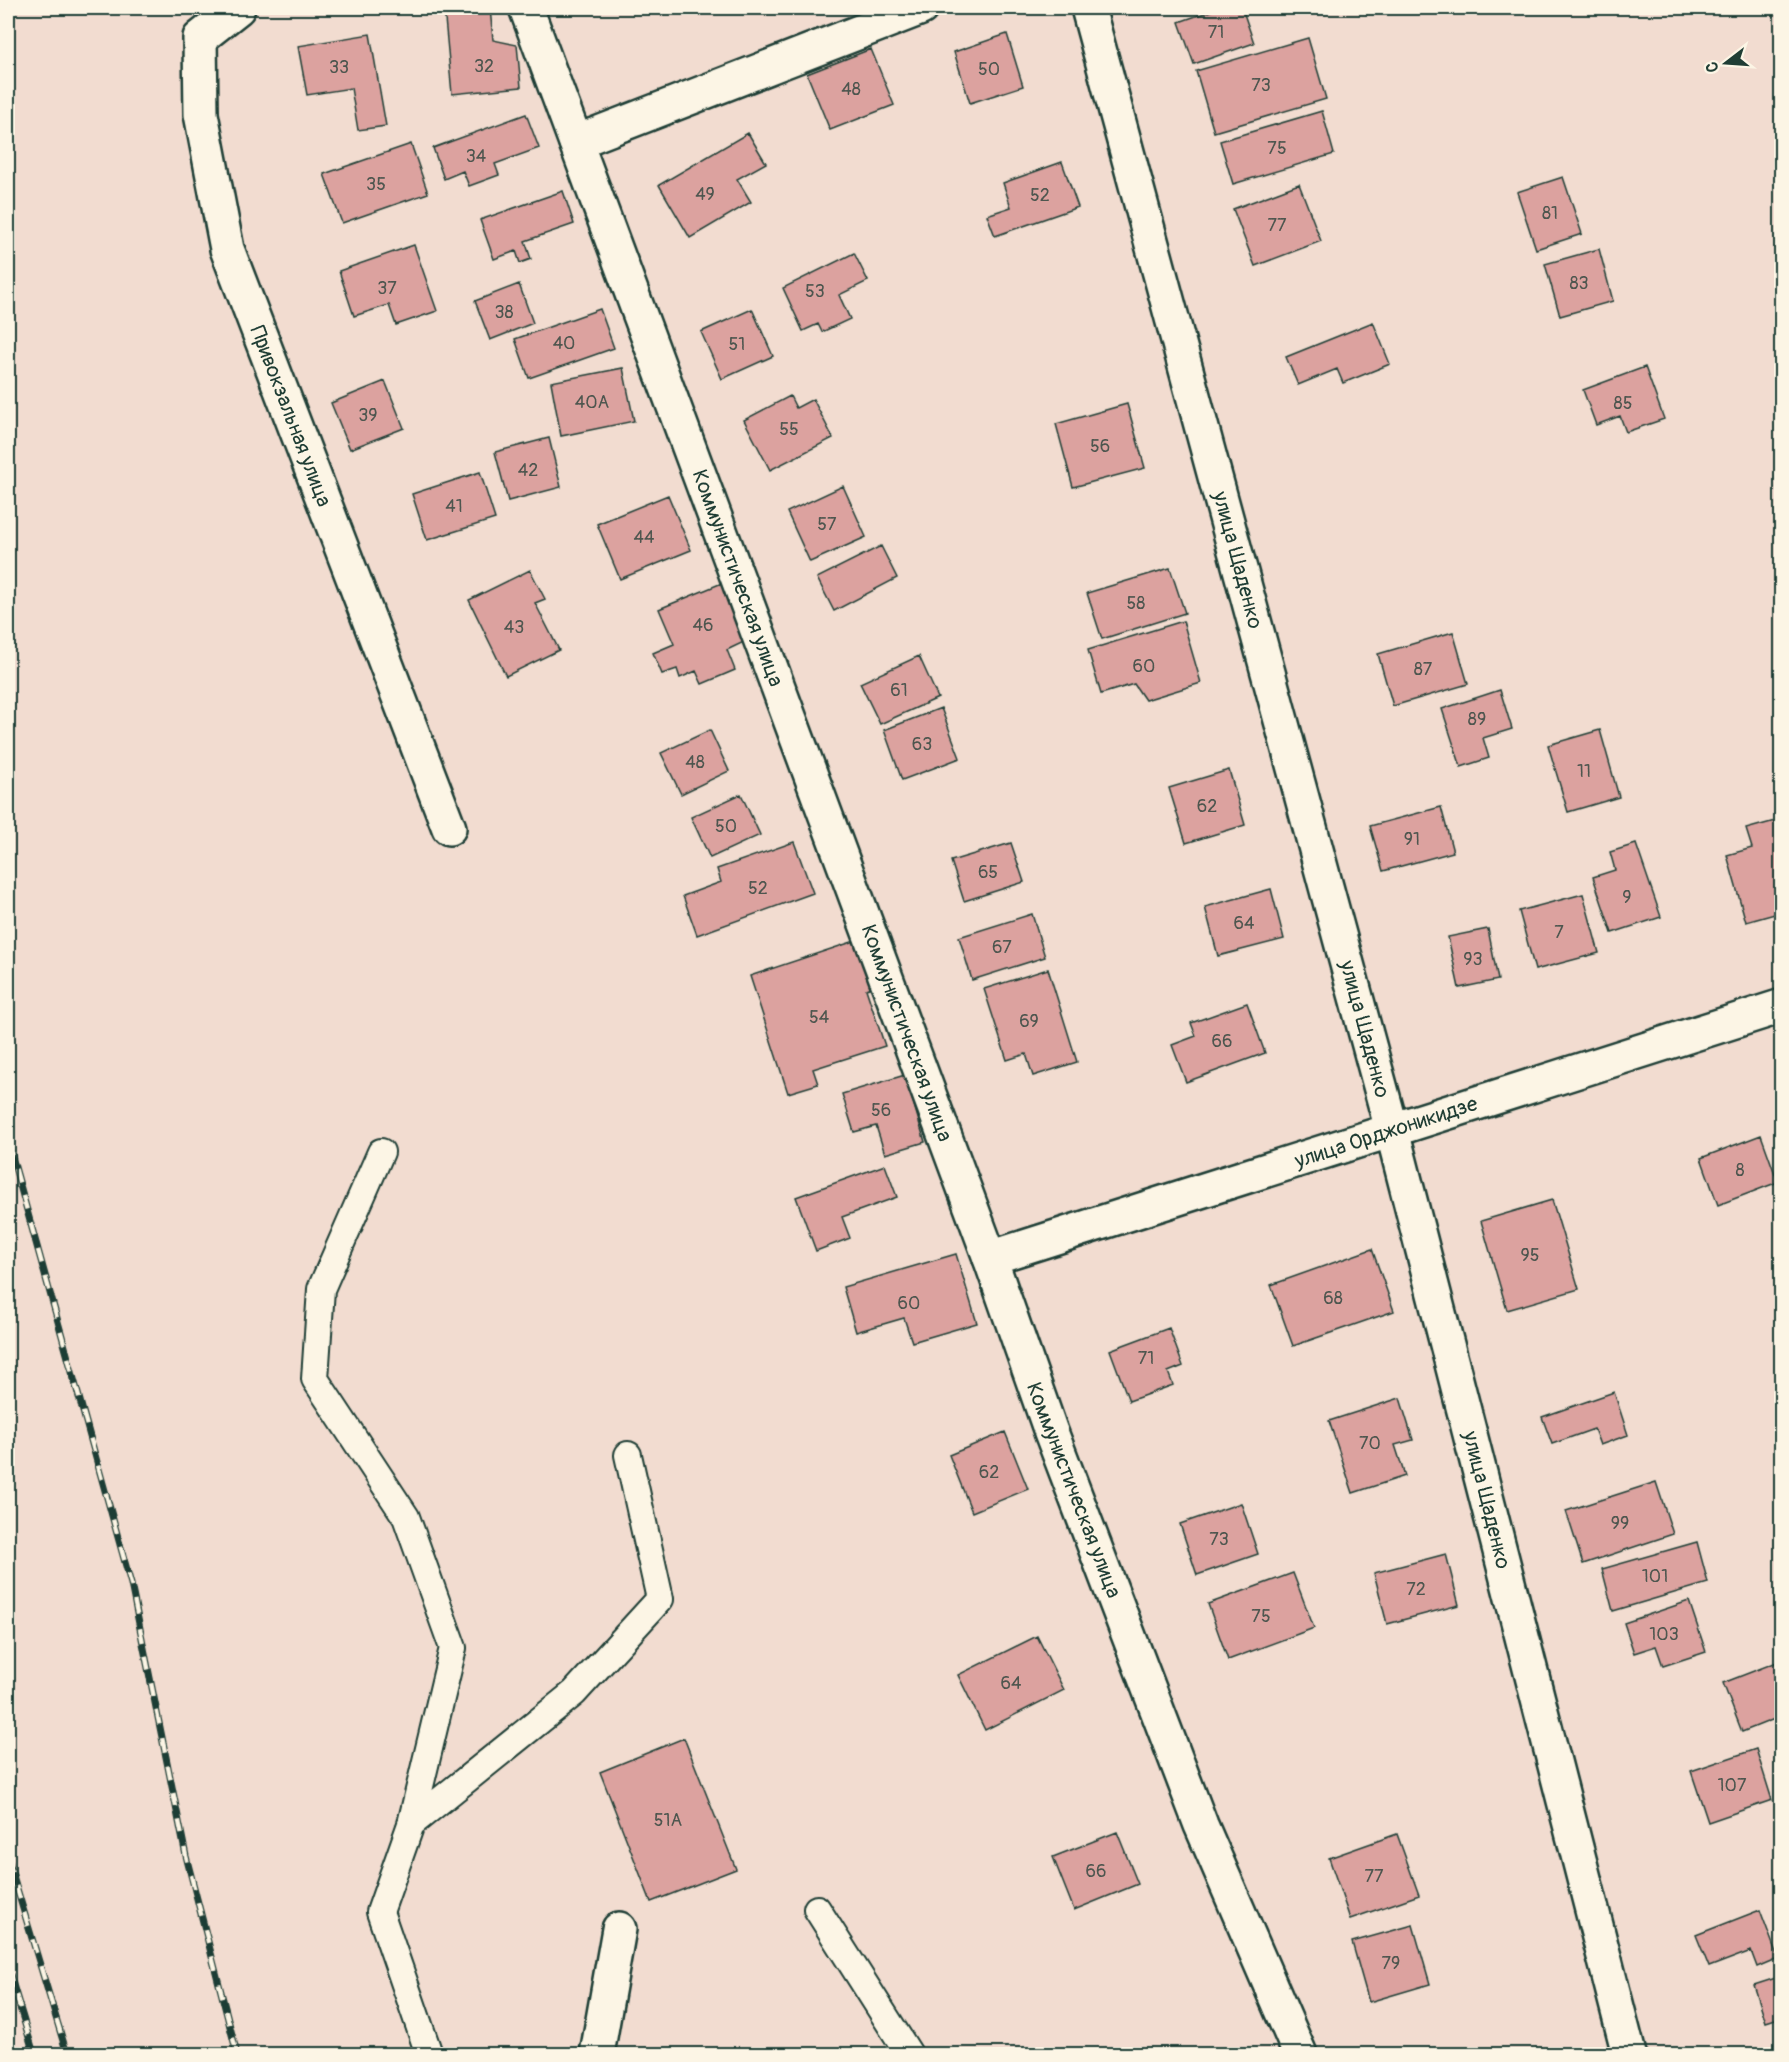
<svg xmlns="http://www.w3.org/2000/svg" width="1789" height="2062" font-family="Pangolin,sans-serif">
<rect width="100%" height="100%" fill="#f2dcd0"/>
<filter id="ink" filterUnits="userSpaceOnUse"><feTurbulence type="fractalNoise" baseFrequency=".0167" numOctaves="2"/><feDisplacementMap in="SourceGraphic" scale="12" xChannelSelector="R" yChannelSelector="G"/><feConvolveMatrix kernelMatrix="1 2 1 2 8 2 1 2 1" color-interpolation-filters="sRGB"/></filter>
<g filter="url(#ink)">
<path fill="#dca29f" stroke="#1f3d34" stroke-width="1.5" d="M444,8H490L493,40L517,45L521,87L452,94Z
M1219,8H1242L1254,43L1194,64L1179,22Z
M370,34L386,126L358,130L351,88L307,95L298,46Z
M1007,34L1023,86L970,103L954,52Z
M1308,38L1326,99L1214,132L1196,71Z
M871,49L894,105L830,130L807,74Z
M1322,111L1334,154L1233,184L1220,141Z
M526,114L539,148L495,164L499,175L469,186L463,171L444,179L433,148Z
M748,133L766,163L737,179L751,202L690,238L659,185Z
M411,144L428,193L342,223L324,174Z
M1062,162L1078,207L995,236L987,215L1011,207L1003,183Z
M1563,177L1582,234L1536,249L1517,192Z
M1299,184L1321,241L1255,266L1233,209Z
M563,191L574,224L525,241L531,259L520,263L516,251L494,259L480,220Z
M414,245L437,311L396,325L389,305L354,316L339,271Z
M1599,249L1613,301L1560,316L1545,264Z
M854,253L868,281L839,295L850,319L822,332L818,324L803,331L783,288Z
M519,284L533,323L490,340L475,301Z
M600,309L614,348L529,378L515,339Z
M752,309L773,356L722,379L701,332Z
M1373,322L1390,364L1343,383L1337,369L1298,385L1286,357Z
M1645,367L1664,419L1626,432L1620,416L1596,425L1583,390Z
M623,368L634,421L561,436L551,382Z
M385,381L404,428L350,449L331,403Z
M790,396L796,408L813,399L833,438L770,470L744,420Z
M1127,404L1145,468L1073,487L1056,424Z
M549,438L561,487L508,501L495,452Z
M480,472L495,519L427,540L412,494Z
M843,486L866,537L810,562L787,512Z
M668,495L691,550L620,579L597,524Z
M881,546L897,578L834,611L817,578Z
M1170,568L1185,613L1102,639L1087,593Z
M530,570L545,599L535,603L559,650L506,676L469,600Z
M722,583L746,641L727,650L735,670L702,684L696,671L680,678L677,669L662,674L653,653L674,644L659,609Z
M1183,621L1201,683L1145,700L1134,684L1101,694L1088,650Z
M1453,632L1468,684L1393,706L1378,654Z
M919,656L938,698L880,724L860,683Z
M1500,690L1512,729L1483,738L1489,758L1461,767L1442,709Z
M941,708L960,758L902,780L884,730Z
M710,730L729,771L681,794L661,753Z
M1600,730L1619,797L1568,812L1548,745Z
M1229,770L1245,825L1186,843L1169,788Z
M741,794L760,835L710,858L691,817Z
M1441,807L1453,852L1383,871L1370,826Z
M1782,819V912L1746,922L1727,855L1752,848L1746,829Z
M794,842L813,893L697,935L683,896L721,882L717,869Z
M1011,843L1024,882L964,901L951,861Z
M1636,844L1661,917L1612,933L1593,877L1615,870L1610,852Z
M1271,889L1284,939L1218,956L1205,907Z
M1583,894L1599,953L1535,970L1519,911Z
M1032,914L1045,957L972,980L959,937Z
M1488,929L1498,980L1459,988L1448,937Z
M864,938L879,985L866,989L885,1046L813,1069L818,1084L788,1093L750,976Z
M1048,969L1077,1062L1033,1076L1026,1054L1007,1060L984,989Z
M1247,1003L1265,1053L1186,1082L1172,1045L1196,1036L1191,1023Z
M905,1075L925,1142L885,1154L876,1126L854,1132L842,1094Z
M1761,1135L1778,1182L1718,1205L1701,1158Z
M885,1165L897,1197L842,1217L850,1238L816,1251L796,1197Z
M1552,1200L1579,1289L1507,1310L1481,1221Z
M1372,1249L1394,1311L1293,1346L1271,1285Z
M956,1254L977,1323L912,1342L904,1318L856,1332L843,1287Z
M1169,1328L1183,1366L1168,1372L1173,1385L1129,1401L1110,1350Z
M1614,1392L1628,1435L1600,1445L1594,1429L1552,1444L1542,1417Z
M1400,1398L1413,1440L1395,1445L1405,1476L1353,1493L1329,1421Z
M1005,1432L1028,1489L972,1512L949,1455Z
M1656,1482L1673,1534L1583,1564L1566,1511Z
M1241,1503L1258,1554L1197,1575L1180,1524Z
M1697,1542L1708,1583L1613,1611L1602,1569Z
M1446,1554L1459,1605L1387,1624L1374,1573Z
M1293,1573L1314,1628L1228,1660L1208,1604Z
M1689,1601L1706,1652L1663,1666L1656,1646L1634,1653L1624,1623Z
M1037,1636L1064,1690L985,1730L958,1675Z
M1782,1660V1716L1742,1732L1723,1683Z
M684,1738L736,1869L651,1902L600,1772Z
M1756,1749L1772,1800L1708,1822L1691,1771Z
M1117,1832L1138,1884L1074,1910L1053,1857Z
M1397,1834L1419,1895L1350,1919L1329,1858Z
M1760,1910L1778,1958L1757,1967L1751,1951L1709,1967L1696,1935Z
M1413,1925L1430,1984L1369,2002L1352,1942Z
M1782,1976V2017L1766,2022L1754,1985Z"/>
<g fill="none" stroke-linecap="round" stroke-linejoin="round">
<defs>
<path id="lane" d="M381,1152L321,1289L315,1379L406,1517L453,1648L411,1824
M817,1909L909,2054
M429,2054L380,1912L411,1824L574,1693L660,1599L628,1455"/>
<path id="street" d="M238,8L200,38L201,114L227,249L449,828
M1088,8L1392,1130L1629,2054
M576,142L921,8
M990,1258L1782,1006
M597,2054L619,1929"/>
<path id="secondary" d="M526,8L990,1258L1051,1432L1201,1825L1300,2054"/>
</defs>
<use href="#lane" stroke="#1f3d34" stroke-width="30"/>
<use href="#street" stroke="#1f3d34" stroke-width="38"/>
<use href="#secondary" stroke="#1f3d34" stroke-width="38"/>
<use href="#lane" stroke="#fcf5e5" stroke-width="26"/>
<use href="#street" stroke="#fcf5e5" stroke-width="33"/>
<use href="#secondary" stroke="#fcf5e5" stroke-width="33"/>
<defs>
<path id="rail" d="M8,1142L131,1584L186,1856L237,2054
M8,1742V1743
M8,1859L67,2054
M8,1968L34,2054"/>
</defs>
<use href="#rail" stroke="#1f3d34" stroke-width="7"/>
<use href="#rail" stroke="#fcf5e5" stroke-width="4.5" stroke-dasharray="14" stroke-linecap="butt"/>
</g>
</g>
<g text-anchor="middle" stroke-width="4.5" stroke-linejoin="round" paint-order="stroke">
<g font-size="18" fill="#4e564f">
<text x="1216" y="38">71</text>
<text x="484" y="72">32</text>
<text x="339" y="73">33</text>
<text x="989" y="75">50</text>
<text x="1261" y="91">73</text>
<text x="851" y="95">48</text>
<text x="1277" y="154">75</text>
<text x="476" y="162">34</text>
<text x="376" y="190">35</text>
<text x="705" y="200">49</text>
<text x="1040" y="201">52</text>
<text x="1550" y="219">81</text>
<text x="1277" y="231">77</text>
<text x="1579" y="289">83</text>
<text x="387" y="294">37</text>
<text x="815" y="297">53</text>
<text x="504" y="318">38</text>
<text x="564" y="349">40</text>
<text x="737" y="350">51</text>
<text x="592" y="408">40А</text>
<text x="1623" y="409">85</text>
<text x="368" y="421">39</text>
<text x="789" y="435">55</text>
<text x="1100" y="452">56</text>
<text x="528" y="476">42</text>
<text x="454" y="512">41</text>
<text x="827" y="530">57</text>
<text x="644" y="543">44</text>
<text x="1136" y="609">58</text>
<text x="703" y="631">46</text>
<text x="514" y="633">43</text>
<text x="1144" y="672">60</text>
<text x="1423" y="675">87</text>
<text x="899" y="696">61</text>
<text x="1477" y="725">89</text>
<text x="922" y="750">63</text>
<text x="695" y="768">48</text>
<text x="1584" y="777">11</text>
<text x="1207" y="812">62</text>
<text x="726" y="832">50</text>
<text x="1412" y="845">91</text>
<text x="988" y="878">65</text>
<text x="758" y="894">52</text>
<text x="1627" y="903">9</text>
<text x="1244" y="929">64</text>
<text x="1559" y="938">7</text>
<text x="1002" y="953">67</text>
<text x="1473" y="965">93</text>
<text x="819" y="1023">54</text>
<text x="1029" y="1027">69</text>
<text x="1222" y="1047">66</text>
<text x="881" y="1116">56</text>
<text x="1740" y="1176">8</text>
<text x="1530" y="1261">95</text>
<text x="1333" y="1304">68</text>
<text x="909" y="1309">60</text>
<text x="1146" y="1364">71</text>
<text x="1370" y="1449">70</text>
<text x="989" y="1478">62</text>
<text x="1620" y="1529">99</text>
<text x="1219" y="1545">73</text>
<text x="1655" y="1582">101</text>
<text x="1416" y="1595">72</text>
<text x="1261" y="1622">75</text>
<text x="1664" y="1640">103</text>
<text x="1011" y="1689">64</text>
<text x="1732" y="1791">107</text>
<text x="668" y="1826">51А</text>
<text x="1096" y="1877">66</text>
<text x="1374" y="1882">77</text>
<text x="1391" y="1969">79</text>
</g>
<g font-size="21" fill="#1f3d34" stroke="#fcf5e5">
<text transform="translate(291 416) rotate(69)" y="7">Привокзальная улица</text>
<text transform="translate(1238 560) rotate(75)" y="7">улица Щаденко</text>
<text transform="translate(738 578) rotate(70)" y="7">Коммунистическая улица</text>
<text transform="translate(1365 1029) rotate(75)" y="7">улица Щаденко</text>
<text transform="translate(907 1033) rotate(70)" y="7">Коммунистическая улица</text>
<text transform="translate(1386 1132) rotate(-18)" y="7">улица Орджоникидзе</text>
<text transform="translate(1074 1490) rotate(69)" y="7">Коммунистическая улица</text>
<text transform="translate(1487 1500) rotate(76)" y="7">улица Щаденко</text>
</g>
</g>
<rect width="1789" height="2062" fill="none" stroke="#fcf5e5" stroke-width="30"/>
<rect x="15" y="15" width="1759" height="2032" fill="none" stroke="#1f3d34" stroke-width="2" filter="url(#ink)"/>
<g transform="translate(1726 63) rotate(253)" stroke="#fcf5e5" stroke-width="4.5" paint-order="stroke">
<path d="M0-4.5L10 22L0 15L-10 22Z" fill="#1f3d34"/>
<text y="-9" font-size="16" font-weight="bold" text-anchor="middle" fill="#1f3d34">С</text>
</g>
</svg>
